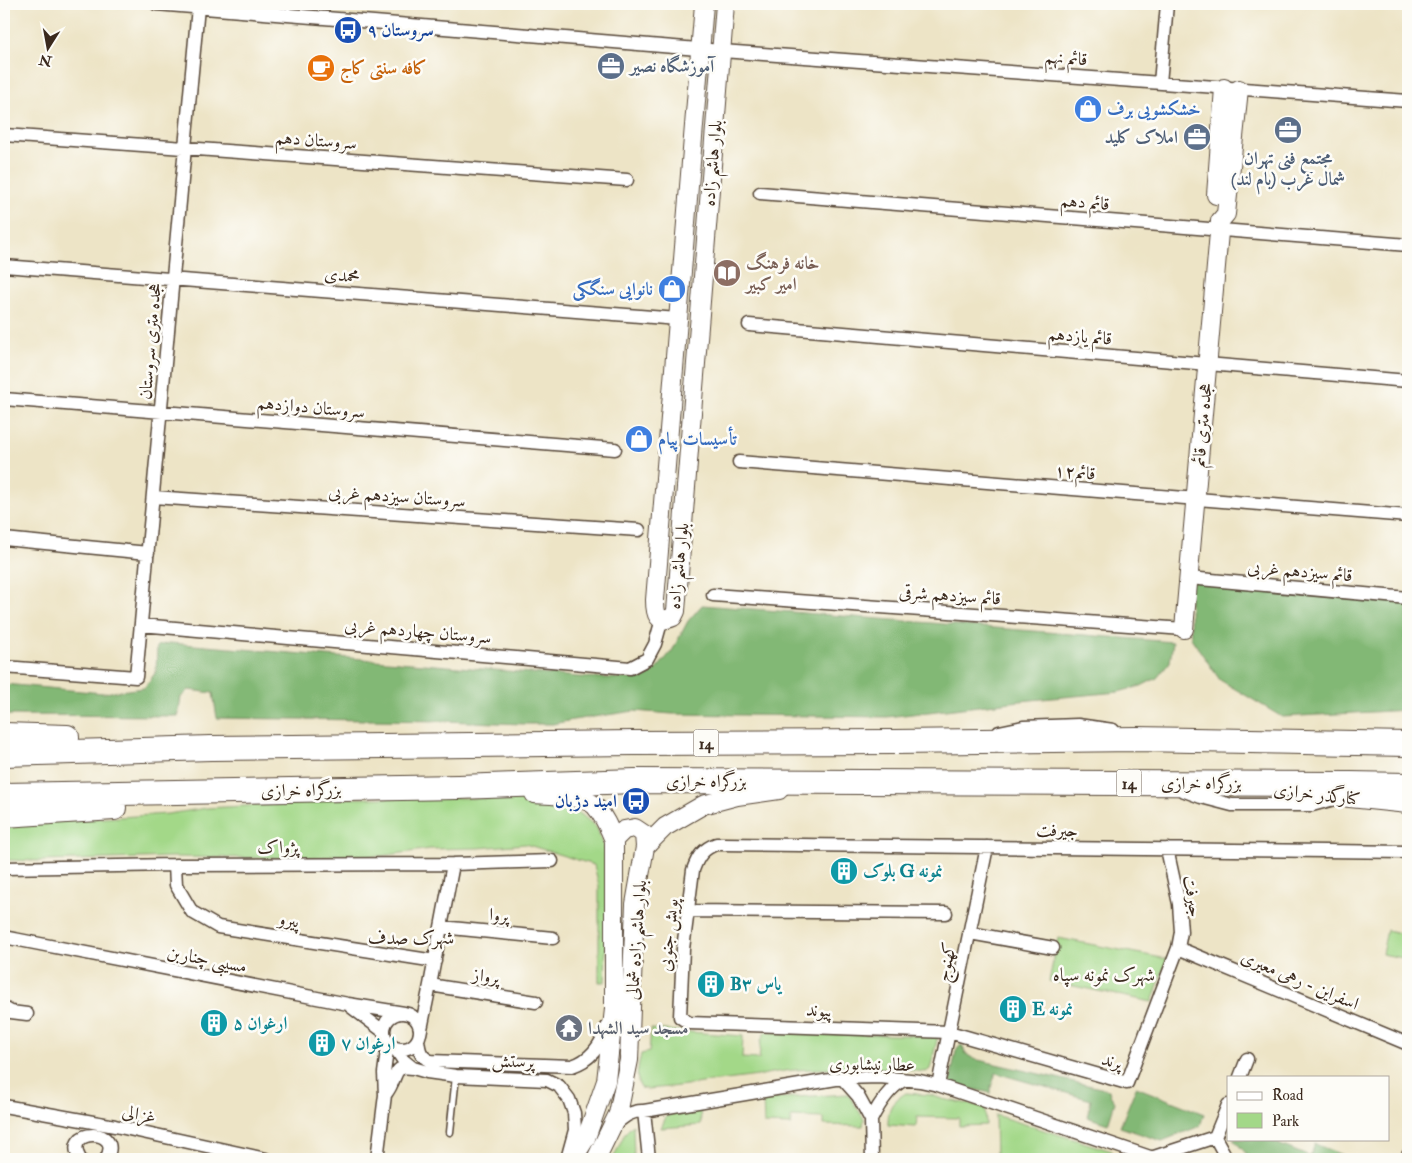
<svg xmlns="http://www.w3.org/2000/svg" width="1412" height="1163" font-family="'IM FELL Double Pica',Amiri,serif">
<rect width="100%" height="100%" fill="#fdfcf7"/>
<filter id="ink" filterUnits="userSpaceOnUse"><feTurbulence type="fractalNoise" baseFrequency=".02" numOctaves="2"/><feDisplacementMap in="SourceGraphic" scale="10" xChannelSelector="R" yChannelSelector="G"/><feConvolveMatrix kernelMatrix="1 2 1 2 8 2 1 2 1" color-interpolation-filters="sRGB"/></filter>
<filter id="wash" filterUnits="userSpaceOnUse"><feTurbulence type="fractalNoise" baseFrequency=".0096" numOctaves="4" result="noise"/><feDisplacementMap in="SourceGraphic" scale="20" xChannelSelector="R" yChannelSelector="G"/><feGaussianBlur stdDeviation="1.12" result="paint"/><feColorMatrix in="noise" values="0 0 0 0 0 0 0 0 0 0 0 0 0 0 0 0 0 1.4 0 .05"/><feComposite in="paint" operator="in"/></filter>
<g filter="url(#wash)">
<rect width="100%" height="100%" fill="#ede4c6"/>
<path fill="#a3d888" stroke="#6f8153" d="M432,797L530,800L558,803L582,815L597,828L605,850L608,882L605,982H599V886L594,865L525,844L478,848L430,849L381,856L261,858L173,857L42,861L4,860V824L168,814L207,808L281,804L319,799Z
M1387,930L1408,935V959L1382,954Z
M1058,938L1167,959L1152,1002L1049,981Z
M651,1029L743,1036L742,1058L759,1059L761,1041L765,1032L938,1036L930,1069L926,1072C893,1068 860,1068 827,1069C804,1069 780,1070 758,1076L670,1087L647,1089L641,1088C634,1078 639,1065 641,1054L649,1052Z
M906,1093L931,1095L942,1099L985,1107L986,1125L959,1126V1118L917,1117L916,1127L888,1125C888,1108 891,1102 906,1093Z
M848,1094L864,1119L863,1126L824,1125V1118L791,1117V1125L764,1124L763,1099Z
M700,1106L701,1125L661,1128L666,1117L674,1112Z
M995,1115L1112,1151V1159H996Z
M633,1125L634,1159H613L625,1133Z"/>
<path fill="#82b874" stroke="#5e7149" d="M1189,578L1408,598V710L1282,717L1220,680L1191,638Z
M702,605L1173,642L1170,662L1157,678L1141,686L1118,692L1020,701L887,717L672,714L634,711L573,720L553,724H524L444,721L217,718L213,693L189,690L181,697L178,716L4,715V684L103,693L144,688L156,672L157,646L170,643L579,677L643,679L654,672L672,651L688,621Z
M962,1045L966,1054L974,1059L1109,1090L1110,1095L1115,1102L1108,1124L1087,1117L1091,1100L996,1073L991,1087V1093L958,1086L950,1082L956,1051L958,1047Z
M1136,1087L1204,1114L1200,1126L1162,1141L1120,1127Z
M1233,1139H1266L1310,1157L1315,1144L1352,1159H1251Z"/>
</g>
<g filter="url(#ink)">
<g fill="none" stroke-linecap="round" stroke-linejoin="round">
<defs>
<path id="lane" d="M450,1132L456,1076"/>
<path id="street" d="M156,4L722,51L1408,101
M1160,83L1167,4
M4,135L627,180
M760,193L1408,245
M4,266L678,319
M749,325L1408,381
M4,399L615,449
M739,462L1408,516
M153,497L639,530
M4,539L148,553
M1189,578L1408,598
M713,595L1184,629
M141,625L630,668L647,659L655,644L662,619
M4,667L136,677L198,7
M999,732L1023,727L1078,725L1113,730
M1182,790L1201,797L1232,805H1312L1334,799
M1167,849L1179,904L1181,932L1178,948L1127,1083L949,1032L689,1023L680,1017L683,949L693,870C698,856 703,849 716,844C947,846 1178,849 1408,852
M175,865L176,885L192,912L218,927L435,961
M4,868L175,865L453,864L552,861
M688,911L946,913
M441,927L553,938
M970,933L1053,948
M4,937L348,1004L404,1013
M1178,948L1408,1044
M430,985L536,1002
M350,1006L383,1031
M4,1008L11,1012L27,1014
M384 1031a18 18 0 1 1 36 0a18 18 0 1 1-36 0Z
M420,1034L430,985L453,864
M418,1039C419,1050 420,1056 430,1061L572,1066C591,1060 601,1046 607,1027
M395,1048L403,1060L413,1068L427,1072L456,1076L547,1080L559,1086L569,1099L574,1113L575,1130L567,1159
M1240,1077L1247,1059
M842,1078L858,1096L871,1120L872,1159
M938,1085L987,847
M385,1095C387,1092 390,1088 391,1085C398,1071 395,1066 413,1068
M4,1106L115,1126L266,1159
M644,1111L649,1159
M871,1120C879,1104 889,1088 904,1080
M614,1125C624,1117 632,1110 644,1111L842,1078L880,1077L920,1081L938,1085L1156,1159
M1215,1137L1228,1105
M1215,1137L1227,1159
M1151,1158L1215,1137
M80,1159C61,1127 125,1127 106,1159
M377,1159L385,1095L384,1073L388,1043
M1406,1159L1408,1155"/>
<path id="secondary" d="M704,4L655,600C655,614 657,624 673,617L676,611L725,4
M1216,195L1224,88
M1184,629L1220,221L1226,214L1239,89
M1301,793L1408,804
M534,794C549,795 584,795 595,806C604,816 609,828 614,840V1009L606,1081L586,1138L573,1159
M614,840L624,830L635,828L644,834L645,847
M596,1159L618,1114L629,1060L635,904L645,847L665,827L703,805L737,796L779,790"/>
<path id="highway" d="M4,735L67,737
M4,754L211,748L633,743L895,742L1136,739L1408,744
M4,795L458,787L635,781L1351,784L1408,785
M4,815L114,808"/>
</defs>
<use href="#lane" stroke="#564637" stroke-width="9"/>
<use href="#street" stroke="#564637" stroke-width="15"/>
<use href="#secondary" stroke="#564637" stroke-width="20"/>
<use href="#highway" stroke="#564637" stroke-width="26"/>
<use href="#lane" stroke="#fff" stroke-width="6"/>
<use href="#street" stroke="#fff" stroke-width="12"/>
<use href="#secondary" stroke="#fff" stroke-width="18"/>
<use href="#highway" stroke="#fff" stroke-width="24"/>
</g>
</g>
<defs>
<symbol id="bus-disc" viewBox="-11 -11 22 22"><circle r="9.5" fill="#1a4fb4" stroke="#fdfcf7"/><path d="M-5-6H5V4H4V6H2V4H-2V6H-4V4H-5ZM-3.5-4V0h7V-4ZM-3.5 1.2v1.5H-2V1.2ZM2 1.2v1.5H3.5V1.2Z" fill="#fff"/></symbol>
<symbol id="office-disc" viewBox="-11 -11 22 22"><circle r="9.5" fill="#5c6f8a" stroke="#fdfcf7"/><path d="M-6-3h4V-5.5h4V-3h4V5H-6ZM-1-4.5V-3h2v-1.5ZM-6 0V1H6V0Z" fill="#fff"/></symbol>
<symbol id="cafe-disc" viewBox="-11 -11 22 22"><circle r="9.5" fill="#e8710a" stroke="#fdfcf7"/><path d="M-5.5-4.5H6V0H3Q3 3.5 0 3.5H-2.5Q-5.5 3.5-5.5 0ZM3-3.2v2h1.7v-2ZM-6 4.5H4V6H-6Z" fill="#fff"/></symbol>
<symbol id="shop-disc" viewBox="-11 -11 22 22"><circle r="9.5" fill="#3f7fe0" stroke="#fdfcf7"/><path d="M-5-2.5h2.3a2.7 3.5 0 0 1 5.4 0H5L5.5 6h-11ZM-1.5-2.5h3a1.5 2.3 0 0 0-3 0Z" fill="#fff"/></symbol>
<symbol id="library-disc" viewBox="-11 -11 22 22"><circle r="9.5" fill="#8d6e63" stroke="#fdfcf7"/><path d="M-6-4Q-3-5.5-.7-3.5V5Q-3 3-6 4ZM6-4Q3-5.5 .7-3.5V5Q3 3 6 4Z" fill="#fff"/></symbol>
<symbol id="building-disc" viewBox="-11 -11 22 22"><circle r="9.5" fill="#0f9aa8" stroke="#fdfcf7"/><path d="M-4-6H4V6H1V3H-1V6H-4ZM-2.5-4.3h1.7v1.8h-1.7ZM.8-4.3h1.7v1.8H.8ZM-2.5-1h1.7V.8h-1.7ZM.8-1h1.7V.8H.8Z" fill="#fff"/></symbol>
<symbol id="temple-disc" viewBox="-11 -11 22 22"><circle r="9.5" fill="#6b7280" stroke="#fdfcf7"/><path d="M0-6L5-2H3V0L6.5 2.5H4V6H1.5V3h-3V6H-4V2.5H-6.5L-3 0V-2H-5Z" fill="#fff"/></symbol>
</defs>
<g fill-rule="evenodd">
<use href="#bus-disc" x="332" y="14" width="32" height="32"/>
<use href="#office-disc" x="595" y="50" width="32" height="32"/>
<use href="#cafe-disc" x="305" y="52" width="32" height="32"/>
<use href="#shop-disc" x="1072" y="93" width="32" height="32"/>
<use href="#office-disc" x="1272" y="114" width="32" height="32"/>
<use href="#office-disc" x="1181" y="121" width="32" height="32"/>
<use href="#library-disc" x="711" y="257" width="32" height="32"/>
<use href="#shop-disc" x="656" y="273" width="32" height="32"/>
<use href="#shop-disc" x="623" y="423" width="32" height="32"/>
<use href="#bus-disc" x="620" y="785" width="32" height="32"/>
<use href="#building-disc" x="828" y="855" width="32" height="32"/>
<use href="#building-disc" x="695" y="968" width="32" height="32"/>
<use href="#building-disc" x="997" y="993" width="32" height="32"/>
<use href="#building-disc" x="198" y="1007" width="32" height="32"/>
<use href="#temple-disc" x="553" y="1012" width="32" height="32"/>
<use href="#building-disc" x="306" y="1027" width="32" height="32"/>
</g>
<g text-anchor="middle" stroke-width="5" stroke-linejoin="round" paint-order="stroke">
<g fill="#fdfcf7" stroke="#75695f" stroke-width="1">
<rect x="693.5" y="729.5" width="25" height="27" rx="4"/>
<rect x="1116.5" y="769.5" width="25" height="27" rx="4"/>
</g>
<g font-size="16" font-weight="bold" fill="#3b2a1e">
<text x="706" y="749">14</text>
<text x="1129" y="789">14</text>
</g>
<g font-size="18" font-weight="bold" fill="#164399" stroke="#fdfcf7" text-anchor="start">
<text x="367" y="36">سروستان ٩</text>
<text x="617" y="807" text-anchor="end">امید دژبان</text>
</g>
<g font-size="18" fill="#3b2a1e" stroke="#fdfcf7">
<text transform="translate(1066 58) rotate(4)" y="6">قائم نهم</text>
<text transform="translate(316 140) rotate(4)" y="6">سروستان دهم</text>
<text transform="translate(712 163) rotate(-85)" y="6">بلوار هاشم زاده</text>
<text transform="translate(1085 202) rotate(5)" y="6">قائم دهم</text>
<text transform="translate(342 275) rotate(5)" y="6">محمدی</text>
<text transform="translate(1080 336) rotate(5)" y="6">قائم یازدهم</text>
<text transform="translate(150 341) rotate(-85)" y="6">هجده متری سروستان</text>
<text transform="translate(311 407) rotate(5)" y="6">سروستان دوازدهم</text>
<text transform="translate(1202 425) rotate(-85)" y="6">هجده متری قائم</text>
<text transform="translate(1075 472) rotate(5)" y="6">قائم۱۲</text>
<text transform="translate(397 496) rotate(4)" y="6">سروستان سیزدهم غربی</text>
<text transform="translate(678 566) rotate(-84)" y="6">بلوار هاشم زاده</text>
<text transform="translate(1300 571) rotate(5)" y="6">قائم سیزدهم غربی</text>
<text transform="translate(950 595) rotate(4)" y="6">قائم سیزدهم شرقی</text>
<text transform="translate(418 631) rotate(5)" y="6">سروستان چهاردهم غربی</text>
<text x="706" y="787">بزرگراه خرازی</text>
<text x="1201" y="789">بزرگراه خرازی</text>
<text transform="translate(301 790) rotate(-1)" y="6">بزرگراه خرازی</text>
<text transform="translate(1317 794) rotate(7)" y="6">کنارگذر خرازی</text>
<text transform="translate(1057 830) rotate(1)" y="6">جيرفت</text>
<text x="278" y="853">پژواک</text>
<text transform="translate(1193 896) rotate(81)" y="6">جیرفت</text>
<text transform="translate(499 915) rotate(5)" y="6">پروا</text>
<text transform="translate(289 920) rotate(9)" y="6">پیرو</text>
<text transform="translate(668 935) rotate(-84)" y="6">پویش جنوبی</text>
<text transform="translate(636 940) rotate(-86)" y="6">بلوار هاشم زاده شمالی</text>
<text transform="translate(207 959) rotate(11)" y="6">مسیبی چناربن</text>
<text transform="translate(946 962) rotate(-78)" y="6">كهنوج</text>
<text transform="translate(486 976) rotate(9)" y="6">پرواز</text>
<text transform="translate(1300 980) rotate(23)" y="6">اسفراين - رهی معیری</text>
<text transform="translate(819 1010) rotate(2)" y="6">پیوند</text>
<text transform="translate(513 1061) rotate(3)" y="6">پرستش</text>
<text transform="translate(1112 1061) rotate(16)" y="6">پرند</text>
<text transform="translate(872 1064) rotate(1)" y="6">عطار نیشابوری</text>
<text transform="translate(139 1114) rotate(12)" y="6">غزالی</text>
</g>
<g font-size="18" font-weight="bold" fill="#4e5e75" stroke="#fdfcf7" text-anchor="start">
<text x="630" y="72">آموزشگاه نصیر</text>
<text x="1178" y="143" text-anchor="end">املاک کلید</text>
<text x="1288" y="164" text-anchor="middle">مجتمع فنی تهران<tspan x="1288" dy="21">شمال غرب (بام لند)</tspan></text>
</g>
<g font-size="18" font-weight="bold" fill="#c56008" stroke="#fdfcf7" text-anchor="start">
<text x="340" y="74">کافه سنتی کاج</text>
</g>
<g font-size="18" font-weight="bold" fill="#366cbe" stroke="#fdfcf7" text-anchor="start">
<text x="1107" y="115">خشکشویی برف</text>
<text x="653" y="295" text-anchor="end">نانوایی سنگکی</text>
<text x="658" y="445">تأسیسات پیام</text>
</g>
<g font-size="18" font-weight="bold" fill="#785e54" stroke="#fdfcf7" text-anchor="start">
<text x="746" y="269">خانه فرهنگ<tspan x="746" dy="21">امیر کبیر</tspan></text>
</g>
<g font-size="18" font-weight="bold" fill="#0d838f" stroke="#fdfcf7" text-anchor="start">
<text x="863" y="877">بلوک G نمونه</text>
<text x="730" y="990">B۳ یاس</text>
<text x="1032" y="1015">E نمونه</text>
<text x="233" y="1029">ارغوان ۵</text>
<text x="341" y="1049">ارغوان ۷</text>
</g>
<g font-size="18" font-weight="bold" fill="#5b616d" stroke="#fdfcf7" text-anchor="start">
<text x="588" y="1034">مسجد سید الشهدا</text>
</g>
<g font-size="19" fill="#3b2a1e" stroke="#fdfcf7">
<text x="411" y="944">شهرک صدف</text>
<text x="1104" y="981">شهرک نمونه سپاه</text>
</g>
</g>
<rect width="1412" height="1163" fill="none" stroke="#fdfcf7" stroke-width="20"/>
<rect x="1227" y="1076" width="162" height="65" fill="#fdfcf7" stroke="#afa8a0"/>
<rect x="1237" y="1092" width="25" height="8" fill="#ffffff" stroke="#afa8a0"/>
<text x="1272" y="1100" font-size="15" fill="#3b2a1e">Road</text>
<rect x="1237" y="1113" width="25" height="15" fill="#a3d888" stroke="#afa8a0"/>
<text x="1272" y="1126" font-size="15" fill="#3b2a1e">Park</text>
<g transform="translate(48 48) rotate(191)" stroke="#fdfcf7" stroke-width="4" paint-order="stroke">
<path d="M0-4L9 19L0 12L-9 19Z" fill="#3b2a1e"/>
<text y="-8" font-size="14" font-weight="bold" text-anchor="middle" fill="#3b2a1e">N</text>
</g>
</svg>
